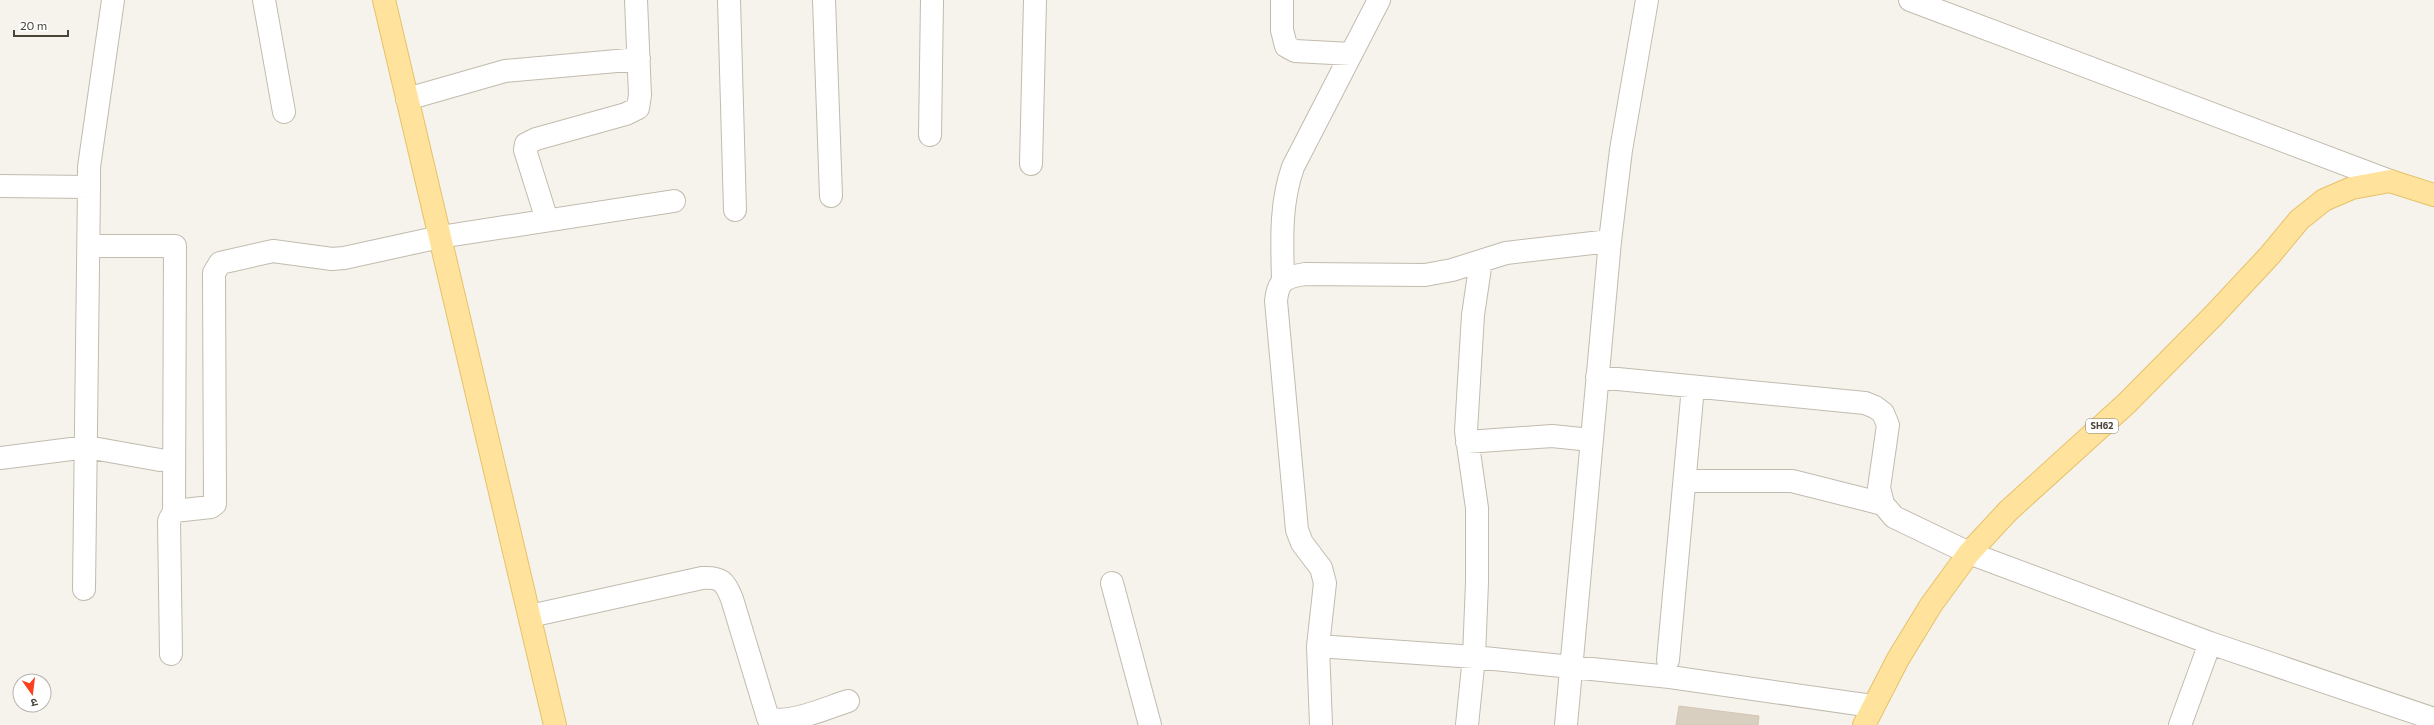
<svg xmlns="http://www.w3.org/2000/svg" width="2434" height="725" font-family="Commissioner,'Noto Sans Devanagari',sans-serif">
<rect width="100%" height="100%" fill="#f6f3ec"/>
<path fill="#d8cfc1" stroke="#d3c7b4" d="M1679,706L1759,716L1758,725H1676Z"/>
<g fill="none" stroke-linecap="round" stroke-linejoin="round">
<defs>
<path id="minor" d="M264,0L284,112
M729,0L735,210
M824,0L831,196
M1282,0V30L1286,46L1295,51L1351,54
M1910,0L2390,181
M407,99L505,71L639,59
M930,135L932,0
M1031,164L1035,0
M0,186L89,187L84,589
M89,187V167L113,0
M547,220L525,150L526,144L536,139L626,114L638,108L640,95L636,0
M89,246H175L174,511
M1283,280C1282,241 1280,204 1293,167L1379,0
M1597,377L1865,403L1875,407L1883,413L1888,425L1879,488L1883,504L1894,517L1969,553L2210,643L2180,725
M1467,442L1552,436L1591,440
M0,458L87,447L160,460
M1686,481H1792L1883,504
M1112,583L1150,725
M530,616L702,578C721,577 725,581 732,599L768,718C789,725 826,708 848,701
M2210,643L2434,719
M1318,646L1474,657L1670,677L1872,706
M171,654L169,521L174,511L211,507L215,504L214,273L220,263L273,251L332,259L344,258L440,237L674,201
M1668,660L1693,387
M1321,725L1318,646L1325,583L1321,568L1302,543L1297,530L1276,301C1278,280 1285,277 1305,274L1425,275L1452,270L1506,253L1610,241
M1467,725L1474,657L1477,582V508L1466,431L1473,315L1481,261
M1566,725L1610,241L1621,150L1647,0"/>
<path id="major" d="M384,0L555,725
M1864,725L1898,659L1931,605L1969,553L2008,511L2127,403L2214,315L2270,255L2299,220L2324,200L2352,188L2390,181L2434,195"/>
</defs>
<use href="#minor" stroke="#c2bbae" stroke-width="24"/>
<use href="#major" stroke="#e6c16a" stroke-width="24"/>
<use href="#minor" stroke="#fff" stroke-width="22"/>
<use href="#major" stroke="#ffe39c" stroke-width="22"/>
</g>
<g text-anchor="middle" stroke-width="3" stroke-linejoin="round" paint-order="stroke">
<rect fill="#fff" stroke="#817c74" stroke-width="1" x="2086" y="419" width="32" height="14" rx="3"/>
<g font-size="9" font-weight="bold" fill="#4b4439">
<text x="2102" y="429">SH62</text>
</g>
</g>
<g transform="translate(32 693) rotate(166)"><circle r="19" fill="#ffffff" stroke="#b7b4b0"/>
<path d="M0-3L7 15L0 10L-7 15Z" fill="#fc3f1d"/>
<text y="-6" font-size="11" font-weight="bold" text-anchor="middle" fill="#4b4439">उ</text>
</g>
<path d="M14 30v6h54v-6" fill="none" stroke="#4b4439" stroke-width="2"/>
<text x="20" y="30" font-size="12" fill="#4b4439" stroke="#ffffff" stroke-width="3" paint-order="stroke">20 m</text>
</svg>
